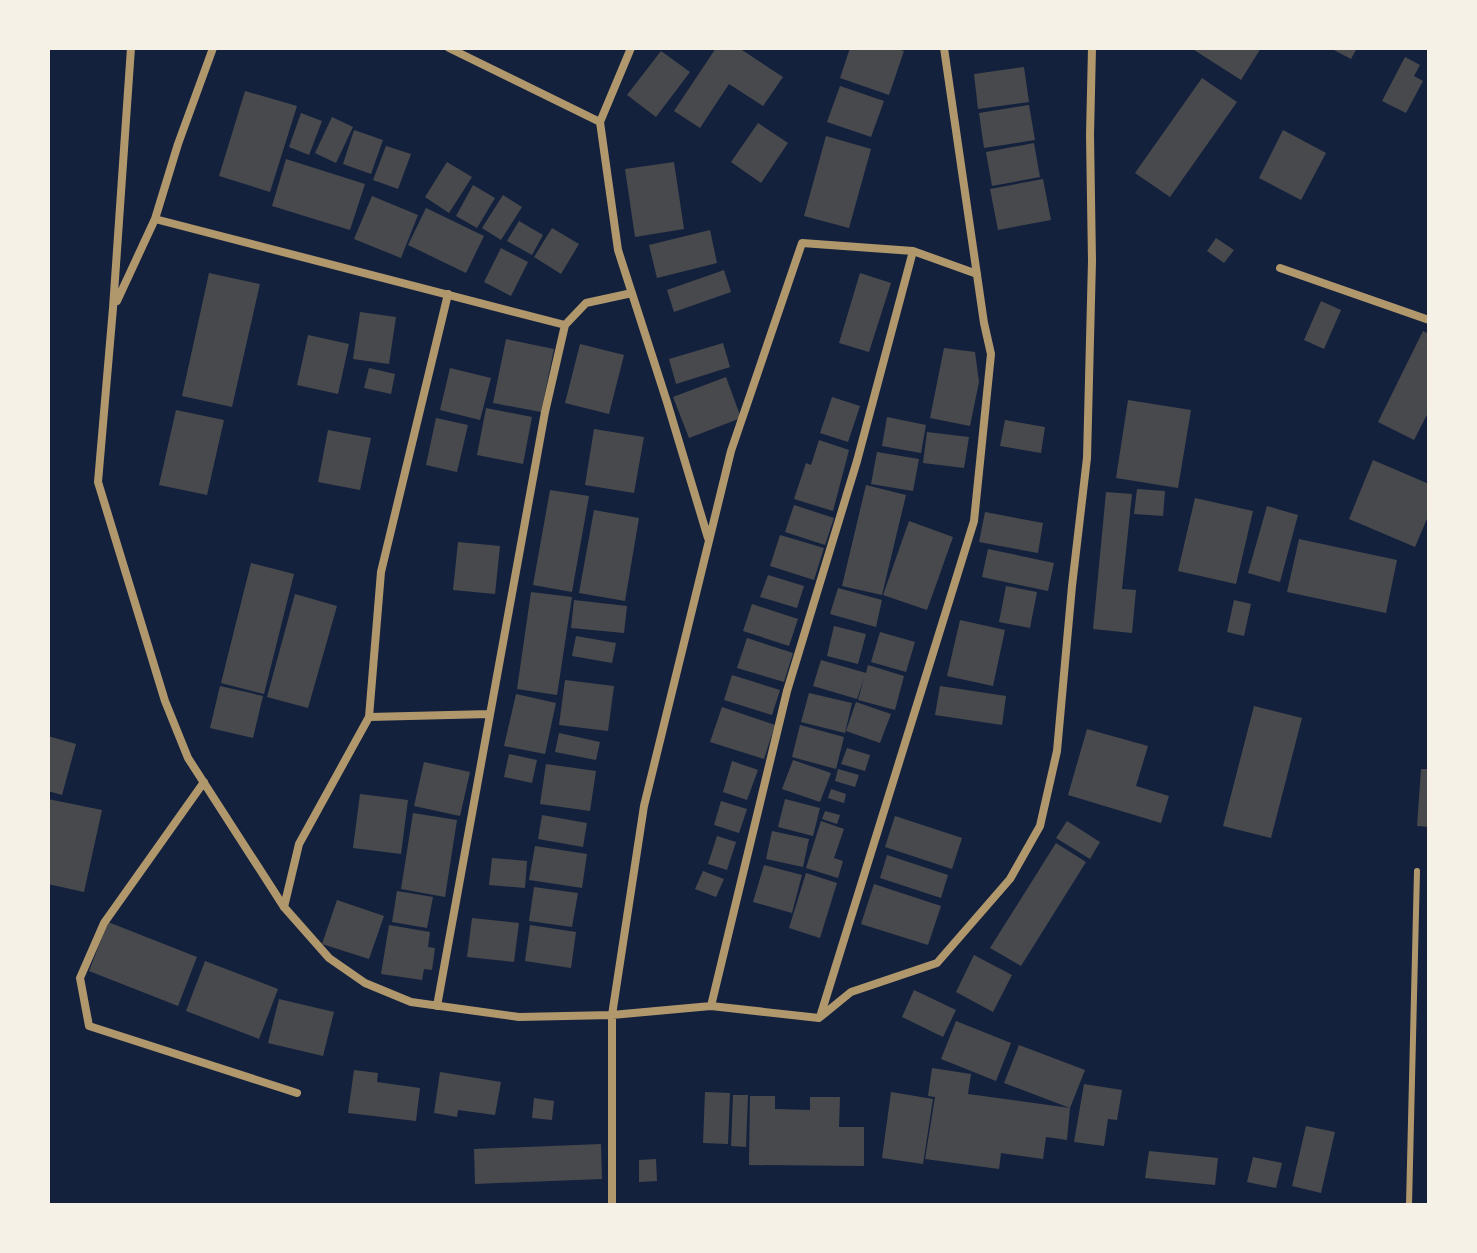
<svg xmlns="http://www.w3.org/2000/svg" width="1477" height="1253" font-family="'Golos Text',sans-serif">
<rect width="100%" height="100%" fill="#14213d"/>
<path fill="#48494c" d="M716,48H739L783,77L763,106L729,84L700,128L674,111Z
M850,48H895L904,51L889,95L840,78Z
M1191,48H1261L1241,80Z
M1330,48H1357L1351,59Z
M661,51L690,72L656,117L627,95Z
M1405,57L1420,65L1414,76L1423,81L1406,113L1382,101Z
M1024,67L1029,102L978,109L974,74Z
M1202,78L1237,102L1170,197L1135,173Z
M840,86L884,101L871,137L827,122Z
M245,91L297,106L270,192L219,176Z
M1029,105L1035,140L984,148L979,113Z
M301,113L322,121L309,155L289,147Z
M332,117L353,127L336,163L315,153Z
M758,123L788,143L761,183L731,162Z
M354,130L383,140L371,174L343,164Z
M1283,130L1326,153L1301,200L1259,178Z
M826,136L871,149L849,228L804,216Z
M1034,143L1040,177L992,186L986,152Z
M386,146L411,154L398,189L373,180Z
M286,159L365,184L350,230L272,206Z
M447,162L472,177L449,213L425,197Z
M674,162L684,229L635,237L625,169Z
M1043,179L1051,220L998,230L990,189Z
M473,185L495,198L477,228L456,216Z
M503,195L522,207L501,240L482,228Z
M372,196L418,215L401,258L354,239Z
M426,208L484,236L466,273L408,245Z
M519,221L543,235L532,255L507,241Z
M552,228L579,244L561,274L534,257Z
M710,230L717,263L657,278L649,245Z
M1216,238L1234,250L1224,263L1207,251Z
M501,248L528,262L511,296L484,282Z
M724,270L731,292L674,312L667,290Z
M209,273L260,284L232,407L182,396Z
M860,273L891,283L869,352L839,343Z
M1321,301L1341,310L1324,349L1304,340Z
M360,312L396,317L389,364L353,359Z
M1423,331L1429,334V411L1414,440L1378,422Z
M308,335L349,344L338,394L297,385Z
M506,339L554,349L541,412L493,403Z
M723,343L730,367L676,384L669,359Z
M580,344L624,355L609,414L565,403Z
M944,348L975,352L979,382L970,426L930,418Z
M369,368L395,374L391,394L364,388Z
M450,368L491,378L480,420L440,410Z
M726,377L741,418L689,438L673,397Z
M832,397L860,406L848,442L820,433Z
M1128,400L1191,410L1178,488L1116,478Z
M486,408L532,417L523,464L477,455Z
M176,410L224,420L207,495L159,485Z
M887,417L926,425L921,453L882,446Z
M436,418L468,425L457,472L426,465Z
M1005,420L1045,427L1041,453L1000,446Z
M594,429L644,437L634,493L585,485Z
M328,430L371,438L360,490L318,482Z
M927,432L969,437L964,468L923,463Z
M819,440L849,450L833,511L794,499L806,463L811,465Z
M877,452L919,459L913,491L871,484Z
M1373,460L1429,484V514L1415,547L1349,519Z
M866,485L906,495L882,595L842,586Z
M1137,489L1165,491L1163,516L1134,514Z
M550,490L589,496L572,592L533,585Z
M1106,492L1132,494L1122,589L1136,590L1132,633L1093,629Z
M1195,498L1253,511L1236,584L1178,571Z
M794,505L834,518L825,545L785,532Z
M1267,506L1298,515L1280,582L1248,573Z
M594,510L639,518L625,601L579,593Z
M985,512L1043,523L1038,553L979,542Z
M909,521L953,537L927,610L883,595Z
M780,535L824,548L814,580L770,566Z
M1299,539L1397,560L1386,613L1287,592Z
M458,542L500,546L495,594L453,590Z
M988,549L1054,563L1048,591L982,577Z
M251,563L294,574L264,694L221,683Z
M768,575L804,586L797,608L760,597Z
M1006,586L1037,592L1030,628L999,622Z
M838,588L882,600L876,627L830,614Z
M531,592L572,597L557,695L517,689Z
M295,594L337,606L308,708L267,697Z
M574,600L627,606L624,633L571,628Z
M1234,600L1251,604L1244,636L1227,632Z
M752,604L798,619L789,646L743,631Z
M960,620L1005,630L993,686L947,676Z
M834,626L866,634L858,664L827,656Z
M880,632L915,642L906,672L871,662Z
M576,636L616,643L612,663L572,656Z
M747,638L793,653L784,682L737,668Z
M821,660L866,673L868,665L904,676L895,710L858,700L864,678L857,699L813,686Z
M732,675L780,690L772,715L724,700Z
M565,680L614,686L608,731L559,725Z
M220,686L263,696L253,738L210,728Z
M940,686L1006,696L1002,725L935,715Z
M809,693L852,703L845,733L801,722Z
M516,694L556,703L545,754L504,746Z
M856,702L891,714L880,743L846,731Z
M1254,706L1302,718L1271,838L1223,826Z
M722,707L775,725L764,759L710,742Z
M800,725L844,737L836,769L792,757Z
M1087,729L1148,746L1136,786L1169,796L1161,823L1068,795Z
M559,733L600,742L596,760L555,752Z
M48,736L76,744L62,795L48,791Z
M847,748L870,755L865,771L841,764Z
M509,754L537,760L532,783L504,777Z
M793,760L831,773L820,802L782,789Z
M732,761L758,770L747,800L723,792Z
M424,762L470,772L460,816L414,806Z
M546,764L596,771L590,811L540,804Z
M838,769L859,775L855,787L835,781Z
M1421,769H1429V827L1417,826Z
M831,789L846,794L844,803L828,798Z
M360,794L408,800L401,854L353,848Z
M48,799L102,810L84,892L48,884Z
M785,799L820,808L813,836L778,827Z
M721,801L747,809L739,833L714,825Z
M825,811L840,815L837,824L822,819Z
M413,813L457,820L445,897L401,889Z
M542,815L587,823L583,847L538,839Z
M895,816L962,838L952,869L885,847Z
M821,821L844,829L834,858L843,861L838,878L806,868Z
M1067,821L1100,842L1090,859L1056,838Z
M772,831L809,839L803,867L766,859Z
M717,836L736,842L727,870L708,864Z
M1056,843L1086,862L1021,966L990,948Z
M535,846L587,854L582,888L529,880Z
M887,855L948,875L941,898L880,878Z
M492,858L527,861L525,888L489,885Z
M764,865L802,875L792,913L753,902Z
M703,871L724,879L716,897L695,889Z
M806,873L837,883L820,938L789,928Z
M874,884L941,906L928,945L861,924Z
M534,887L578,893L572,927L529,921Z
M397,891L433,897L427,928L392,922Z
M337,900L384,916L369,959L322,944Z
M472,918L519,923L514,962L467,957Z
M108,922L197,957L178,1006L89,971Z
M389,925L430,932L428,947L435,948L432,970L424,969L422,980L381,974Z
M530,925L576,932L571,968L525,961Z
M974,955L1012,975L993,1012L956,992Z
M205,961L278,989L259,1039L186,1011Z
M914,990L956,1010L943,1037L902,1017Z
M279,999L334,1012L323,1056L268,1043Z
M956,1021L1011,1043L996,1081L941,1059Z
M1019,1045L1085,1070L1070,1108L1067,1140L1046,1137L1043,1159L1001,1153L999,1169L925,1159L935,1097L928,1096L932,1068L971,1074L968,1094L1070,1108L1004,1083Z
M354,1070L378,1073L377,1082L420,1088L416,1121L348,1113Z
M440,1072L501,1082L495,1115L458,1110L457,1117L434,1113Z
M1084,1084L1122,1090L1117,1120L1108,1119L1104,1146L1074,1142Z
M705,1092L730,1093L728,1144L703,1143Z
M891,1092L933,1099L923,1164L882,1158Z
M733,1095H748L746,1147L731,1146Z
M750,1096H775V1109L810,1110V1097H840L839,1127H864V1166L749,1165Z
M534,1098L554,1101L552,1120L532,1118Z
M1306,1126L1335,1132L1321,1193L1292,1186Z
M601,1144L602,1179L475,1184L474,1149Z
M1149,1151L1218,1158L1215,1185L1145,1178Z
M1253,1157L1282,1163L1276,1188L1247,1182Z
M656,1159L657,1181L639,1182V1160Z"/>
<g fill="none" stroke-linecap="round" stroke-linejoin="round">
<path stroke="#b1986c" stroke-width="6" d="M1409,1205L1417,871"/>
<path stroke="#b1986c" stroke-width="8" d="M131,48L113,308L98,482L165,701L188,758L284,907L329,958L365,983L411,1002L519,1017L612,1015L711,1006L819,1018L851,992L937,963L1010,879L1040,826L1057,751L1072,586L1087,458L1092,261L1090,135L1092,48
M449,48L600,122
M631,48L600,122L618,250L667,402L708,538
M155,219L565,325
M1280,268L1429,320
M117,301L155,219L178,144L213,48
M369,717L490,714
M204,782L104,923L80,978L89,1026L297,1093
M284,907L299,844L369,717L381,572L448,294
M437,1006L545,412L565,325L586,303L632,293
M711,1006L787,691L857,461L913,251
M820,1017L974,521L991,354L984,323L944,48
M612,1205V1015L644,806L731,451L802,243L913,251L977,274"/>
</g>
<rect width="1477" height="1253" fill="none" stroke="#f6f1e7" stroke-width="100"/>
</svg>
